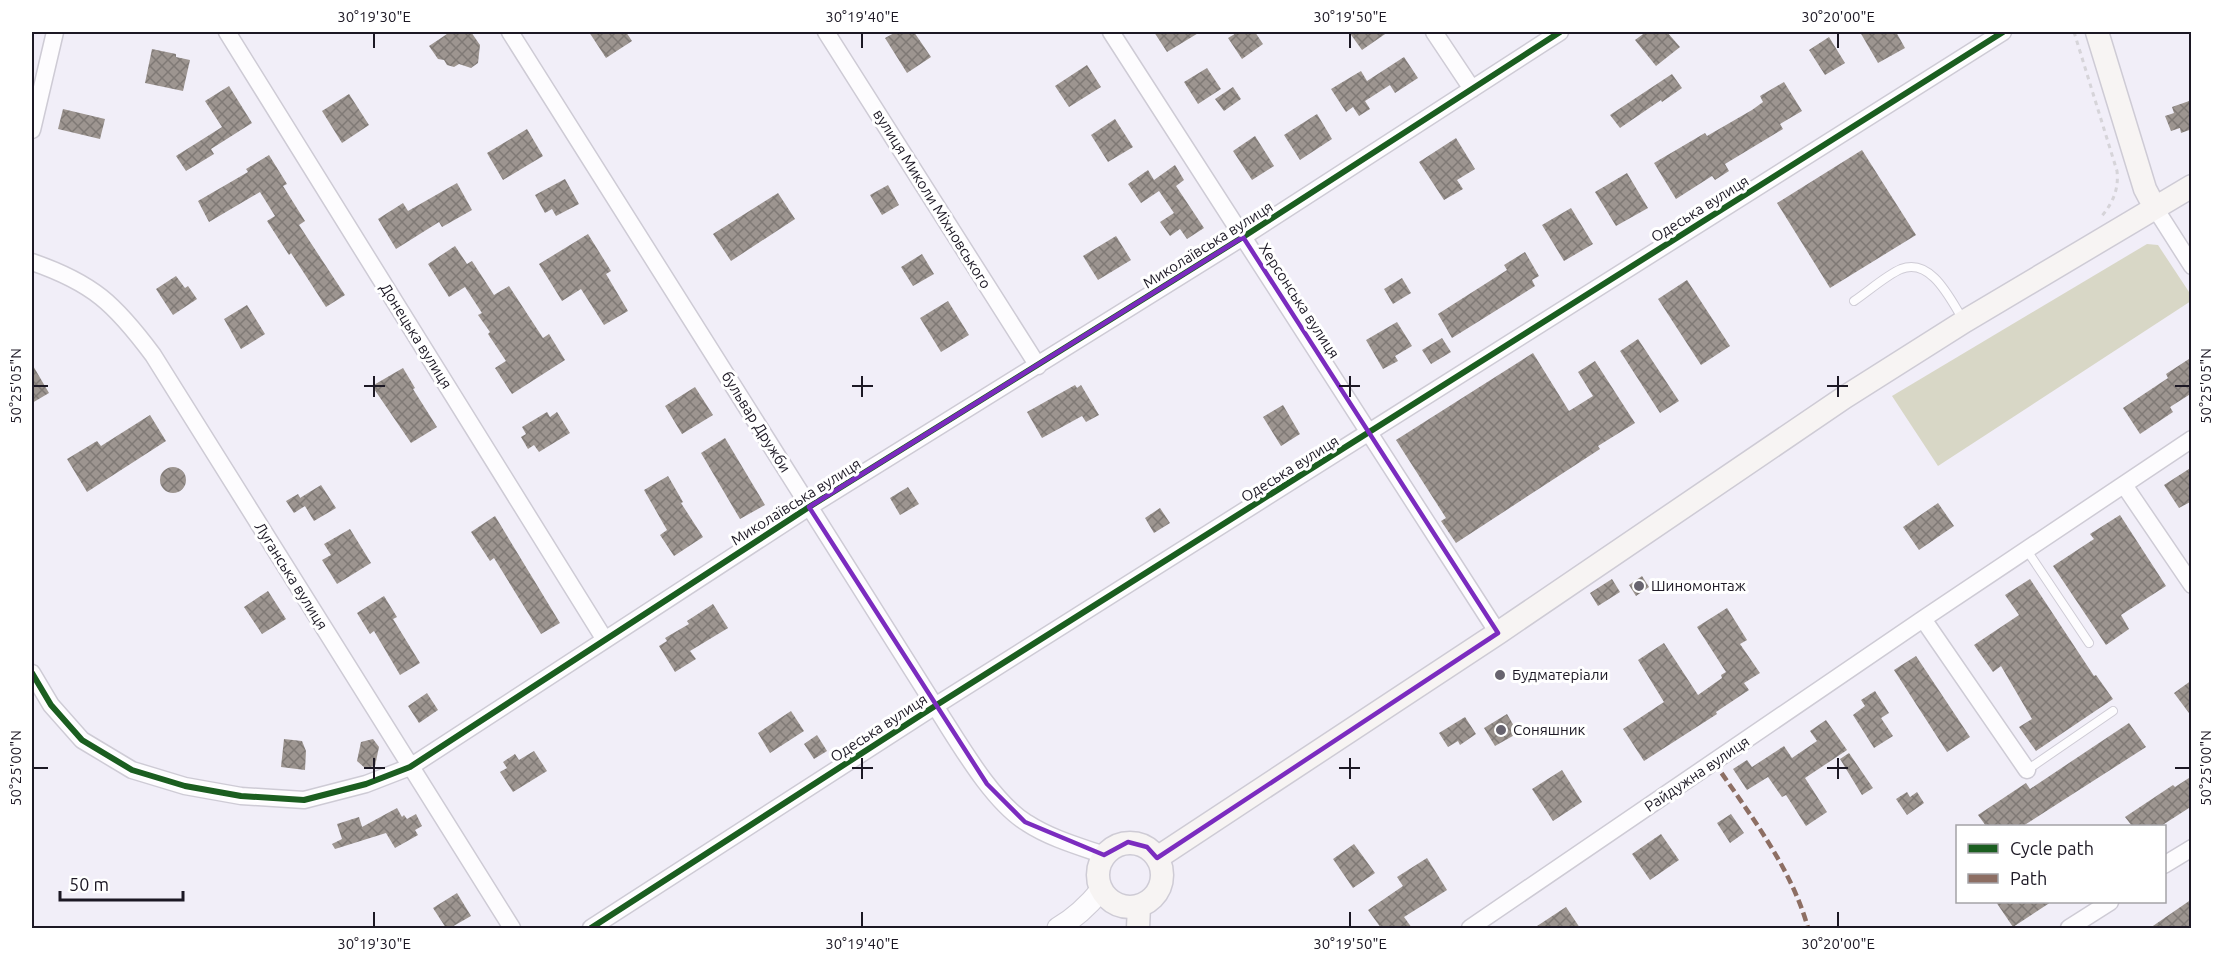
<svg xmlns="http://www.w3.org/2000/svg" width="2223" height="960" font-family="Ubuntu,sans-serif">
<defs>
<pattern id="building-cross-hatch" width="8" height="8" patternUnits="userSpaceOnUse" patternTransform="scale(1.5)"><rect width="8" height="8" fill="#9d9590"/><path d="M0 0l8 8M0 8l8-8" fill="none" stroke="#7f7975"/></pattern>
</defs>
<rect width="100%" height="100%" fill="#f1eef8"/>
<path fill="#d8d7c6" d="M2147,244L2158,245L2191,295V301L1938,466L1892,396Z"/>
<path fill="url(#building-cross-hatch)" d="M450,32H471L480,45L478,63L471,68L459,64L454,67L447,65L444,60L438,59L429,46Z
M589,32H626L632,41L606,58Z
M896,32H914L931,57L907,73L885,38Z
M1154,32H1200L1167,52Z
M1238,32H1255L1263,44L1242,59L1228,38Z
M1349,32H1388L1362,50Z
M1646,32H1667L1680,47L1656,66L1635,40Z
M1860,32H1896L1905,48L1878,63Z
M1829,37L1845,63L1825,75L1809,50Z
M152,49L176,54V57L190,60L183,91L145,83Z
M1404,57L1418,78L1395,93L1390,85L1365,101L1370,109L1359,116L1353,107L1346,112L1331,89L1361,71L1367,81Z
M1087,65L1101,87L1069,107L1055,86Z
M1207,68L1221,89L1198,104L1184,82Z
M1672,74L1682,88L1662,102L1661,100L1620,128L1610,115Z
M1784,82L1802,111L1780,124L1783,129L1725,164L1729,171L1715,180L1712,176L1676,199L1654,163L1705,133L1707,136L1752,110L1763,102L1760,96Z
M229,86L252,123L211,149L214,154L186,171L176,156L222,127L205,101Z
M1233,87L1241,99L1224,111L1215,99Z
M349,94L369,125L342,143L322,111Z
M2192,100V129L2181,133L2180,128L2171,131L2165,116L2174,113L2172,107Z
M63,109L105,119L100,139L58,129Z
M1317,114L1332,139L1300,160L1284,135Z
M1115,119L1133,147L1108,162L1091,135Z
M527,129L543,156L503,180L487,153Z
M1255,136L1274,166L1252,180L1233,151Z
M1456,138L1475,169L1457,180L1463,189L1444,200L1419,162Z
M1862,150L1916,235L1830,288L1777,203Z
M269,155L287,184L283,186L305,221L299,225L345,295L326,307L291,253L289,255L267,221L275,216L260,192L209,222L198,201L248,172L246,169Z
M1175,165L1184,180L1176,186L1204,228L1187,239L1180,229L1170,236L1160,222L1174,213L1159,191L1141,203L1128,184L1148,170L1154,180Z
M1627,173L1648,208L1616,226L1595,192Z
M565,179L579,204L556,216L552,209L545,213L535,195Z
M457,183L472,210L442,227L439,222L396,249L378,219L403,203L408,211Z
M888,185L899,205L882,215L870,195Z
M778,193L795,219L731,261L713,234Z
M1571,208L1593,244L1564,261L1542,225Z
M588,234L611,271L606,274L628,311L604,325L581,289L562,301L539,264Z
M1116,236L1131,260L1098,280L1083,256Z
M455,246L467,264L472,261L494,295L509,286L543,338L549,334L565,360L512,394L495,368L506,361L488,334L490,332L478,315L482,313L465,287L449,297L428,264Z
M1525,252L1539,276L1532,280L1535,286L1452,338L1438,314L1507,270L1504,265Z
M922,254L934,274L913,286L901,267Z
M176,276L185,288L188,286L197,299L173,315L156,289Z
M1402,278L1411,293L1393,304L1384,289Z
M1687,280L1730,346L1701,365L1658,299Z
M948,301L969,335L941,352L920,318Z
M247,305L265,334L241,349L224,319Z
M1397,322L1412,346L1395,356L1398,361L1383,369L1366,340Z
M1442,338L1451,352L1431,364L1422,350Z
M1638,339L1679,401L1660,413L1620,351Z
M1533,353L1569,411L1593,396L1578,372L1595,361L1635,423L1598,446L1600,449L1456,543L1441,521L1446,518L1396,440Z
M2192,357V393L2170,407L2173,412L2140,434L2123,408L2168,378L2166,374Z
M32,364L49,393L32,403Z
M403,368L415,388L413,389L437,427L411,443L372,386Z
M1075,385L1077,388L1081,385L1099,415L1086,422L1082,416L1042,438L1027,412Z
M695,387L713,415L682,434L665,406Z
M1283,405L1300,434L1281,446L1263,417Z
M547,412L550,417L557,412L570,433L539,452L534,445L528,449L521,437L526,434L522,427Z
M150,415L166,441L87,492L67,459L97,441L101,446Z
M725,438L765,505L740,519L701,453Z
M160 480a13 13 0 1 1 26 0a13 13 0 1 1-26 0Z
M2192,467V501L2179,508L2164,485Z
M668,476L683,502L681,503L703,537L674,556L660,535L667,530L644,490Z
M321,485L336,508L314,521L300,498Z
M908,487L919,504L900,515L890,498Z
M298,494L305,506L294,513L286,501Z
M1938,503L1954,526L1919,550L1903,527Z
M1160,508L1170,523L1154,533L1145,518Z
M2120,515L2166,586L2121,615L2129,629L2106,645L2053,566L2094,539L2090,534Z
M495,516L560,623L541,634L494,558L490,561L471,532Z
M350,529L371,563L337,584L322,560L331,555L324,544Z
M1642,576L1649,587L1636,596L1629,585Z
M1612,579L1620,592L1598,606L1590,593Z
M2030,579L2094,676L2096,675L2113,699L2036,751L2019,727L2032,719L2001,666L1993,672L1974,645L2019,615L2005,595Z
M268,591L286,619L262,634L244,607Z
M384,596L397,617L393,619L420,663L400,675L374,631L370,634L357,613Z
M713,604L728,628L690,651L696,659L675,672L659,646L667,641L665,638L689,624L687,621Z
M1727,608L1747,640L1740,644L1760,673L1744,683L1749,690L1716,712L1717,714L1644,761L1623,729L1664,702L1638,660L1664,643L1698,695L1722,678L1721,675L1726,672L1697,627Z
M1916,656L1970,737L1947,752L1894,670Z
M2192,680V717L2174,693Z
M1875,691L1889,713L1881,718L1893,736L1874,748L1853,715L1865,706L1861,700Z
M427,693L438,710L419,723L408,706Z
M791,711L804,731L770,753L758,733Z
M1507,714L1518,733L1495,746L1484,728Z
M1465,717L1476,734L1460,745L1458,741L1448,747L1439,733Z
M1826,720L1847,750L1805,778L1827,812L1806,826L1786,795L1782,797L1768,777L1747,790L1733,769L1747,760L1752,767L1784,746L1792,758L1817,741L1810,731Z
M2129,723L2146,747L2023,826H1986L1978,815L2026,783L2030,789Z
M817,735L827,751L814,759L804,744Z
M284,739L302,741L306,751L305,770L281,767Z
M373,739L379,747L375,766L365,768L357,761L361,742Z
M534,751L547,771L513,792L500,772L507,768L503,762L515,754L519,760Z
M1849,753L1873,788L1862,795L1840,759Z
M1562,770L1582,802L1553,821L1532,789Z
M2192,776V806L2161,826H2132L2125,817L2173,785L2175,787Z
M1907,792L1910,797L1917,792L1924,803L1907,815L1896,799Z
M397,808L402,817L404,815L407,819L416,814L422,826L415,830L418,835L395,848L386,833L335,849L332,844L342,839L337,824L359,817L362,827Z
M1731,814L1744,833L1730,843L1717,823Z
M1661,834L1679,860L1650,880L1632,854Z
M1354,844L1375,873L1353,888L1333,859Z
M1427,858L1447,890L1404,917L1412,928H1381L1368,910L1403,886L1397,877Z
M457,893L471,916L450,928H446L433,908Z
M2192,899V928H2150Z
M1996,902H2051L2013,927Z
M1566,907L1580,928H1534Z"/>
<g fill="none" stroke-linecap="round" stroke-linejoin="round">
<defs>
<path id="service" d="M1854,301C1869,291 1885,276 1901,269C1932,257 1951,301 1964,321
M2026,549L2089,643
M2027,770L2113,711"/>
<path id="minor" d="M227,32L605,640
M510,32L935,706C958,741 991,801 1027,823C1050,838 1078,846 1104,855
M826,32L1038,366
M1111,32L1498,633
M1434,32L1472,89
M32,130L55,32
M2155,208L2192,266
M32,262C93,283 115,304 153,355L512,928
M2124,485L2192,585
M1923,619L2027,770
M32,673L51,705L82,740L132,770L185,786L241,796L304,800L366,784L410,767L809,507L1243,237L1560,32
M2164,865L2192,848
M591,928L935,706L2003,32
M1470,928L1923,619L2192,439
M2069,928L2110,902"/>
<path id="tertiary" d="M1058,928C1075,918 1088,906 1101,890"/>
<path id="secondary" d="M2097,32L2145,189L2155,208
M1098 875a32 32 0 1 1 64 0a32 32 0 1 1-64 0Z
M1157,858L1498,633L1845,397L1965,321L2192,186
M1138,928L1139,906"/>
</defs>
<use href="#service" stroke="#cecbd5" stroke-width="10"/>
<use href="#minor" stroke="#cecbd5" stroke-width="19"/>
<use href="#tertiary" stroke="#cecbd5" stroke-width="23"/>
<use href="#secondary" stroke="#cecbd5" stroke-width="25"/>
<path stroke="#d6d4d9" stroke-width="3" stroke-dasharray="4.5 4.5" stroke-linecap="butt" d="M2074,32L2117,171C2119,189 2113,203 2101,217"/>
<use href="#service" stroke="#fdfcfe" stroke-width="8"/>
<use href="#minor" stroke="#fdfcfe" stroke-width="16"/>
<use href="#tertiary" stroke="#fdfcfe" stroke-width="21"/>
<use href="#secondary" stroke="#f7f4f3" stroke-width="22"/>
<path stroke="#8d6e63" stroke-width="4.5" stroke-dasharray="9 4.5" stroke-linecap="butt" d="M1714,762C1750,815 1791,867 1808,928"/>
<defs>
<path id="cycleway" d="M32,673L51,705L82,740L132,770L185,786L241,796L304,800L366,784L410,767L809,507L1243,237L1560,32
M591,928L935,706L2003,32"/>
</defs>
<use href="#cycleway" stroke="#fff" stroke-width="10"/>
<use href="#cycleway" stroke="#1b5e20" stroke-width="6"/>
</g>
<path fill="none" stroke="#7b2cbf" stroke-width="4.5" stroke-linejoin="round" d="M1243,237L1498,633L1157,858L1147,847L1128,842L1104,855L1025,822L987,784L809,507Z"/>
<path fill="none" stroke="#1c1824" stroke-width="2" d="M374,33V48M862,33V48M1350,33V48M1838,33V48M374,376V397M862,376V397M1350,376V397M1838,376V397M33,386H48M364,386H385M852,386H873M1339,386H1360M1827,386H1848M2175,386H2190M374,758V779M862,758V779M1350,758V779M1838,758V779M33,768H48M364,768H385M852,768H873M1339,768H1360M1827,768H1848M2175,768H2190M374,912V927M862,912V927M1350,912V927M1838,912V927"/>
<g fill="#67636e" stroke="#fff" stroke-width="2">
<circle cx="1639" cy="586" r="6"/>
<circle cx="1500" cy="675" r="6"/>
<circle cx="1501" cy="730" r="6"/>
</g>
<g text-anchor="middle" stroke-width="6" stroke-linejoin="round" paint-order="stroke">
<g font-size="15" fill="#1c1824" stroke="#fff">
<text transform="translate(932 199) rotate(58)" y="5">вулиця Миколи Міхновського</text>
<text transform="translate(1700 209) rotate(-32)" y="5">Одеська вулиця</text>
<text transform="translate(1208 245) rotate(-32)" y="5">Миколаївська вулиця</text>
<text transform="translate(1299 301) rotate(57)" y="5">Херсонська вулиця</text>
<text transform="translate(416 336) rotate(58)" y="5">Донецька вулиця</text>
<text transform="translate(756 422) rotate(58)" y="5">бульвар Дружби</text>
<text transform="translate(1290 469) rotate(-32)" y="5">Одеська вулиця</text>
<text transform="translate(796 502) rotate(-32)" y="5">Миколаївська вулиця</text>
<text transform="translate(291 576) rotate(58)" y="5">Луганська вулиця</text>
<text transform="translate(879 728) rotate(-33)" y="5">Одеська вулиця</text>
<text transform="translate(1697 774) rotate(-34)" y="5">Райдужна вулиця</text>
</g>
<g font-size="15" fill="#1c1824" stroke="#fff" text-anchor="start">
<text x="1651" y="591">Шиномонтаж</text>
<text x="1512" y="680">Будматеріали</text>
<text x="1513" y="735">Соняшник</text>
</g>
</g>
<rect width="2223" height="960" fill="none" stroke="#ffffff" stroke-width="66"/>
<rect x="1956" y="825" width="210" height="78" fill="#ffffff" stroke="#a4a3a7" stroke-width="1.5"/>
<rect x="1968" y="844" width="30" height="9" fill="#1b5e20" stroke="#a4a3a7" stroke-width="1.5"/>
<text x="2010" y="855" font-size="18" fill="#1c1824">Cycle path</text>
<rect x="1968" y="874" width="30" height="9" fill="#8d6e63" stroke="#a4a3a7" stroke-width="1.5"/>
<text x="2010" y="885" font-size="18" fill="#1c1824">Path</text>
<path d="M60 891v9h123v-9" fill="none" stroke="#1c1824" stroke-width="3"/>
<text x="69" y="891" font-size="18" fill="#1c1824" stroke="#ffffff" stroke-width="4.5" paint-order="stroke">50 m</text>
<rect x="33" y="33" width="2157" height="894" fill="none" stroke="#1c1824" stroke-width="2"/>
<g font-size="15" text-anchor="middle" fill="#1c1824">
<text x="374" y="22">30°19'30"E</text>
<text x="862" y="22">30°19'40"E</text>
<text x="1350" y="22">30°19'50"E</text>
<text x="1838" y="22">30°20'00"E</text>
<text transform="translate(16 386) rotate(-90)" y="5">50°25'05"N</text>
<text transform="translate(2206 386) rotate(-90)" y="5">50°25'05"N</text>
<text transform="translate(16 768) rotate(-90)" y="5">50°25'00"N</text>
<text transform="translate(2206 768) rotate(-90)" y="5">50°25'00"N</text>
<text x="374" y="949">30°19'30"E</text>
<text x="862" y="949">30°19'40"E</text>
<text x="1350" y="949">30°19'50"E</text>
<text x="1838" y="949">30°20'00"E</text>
</g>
</svg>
